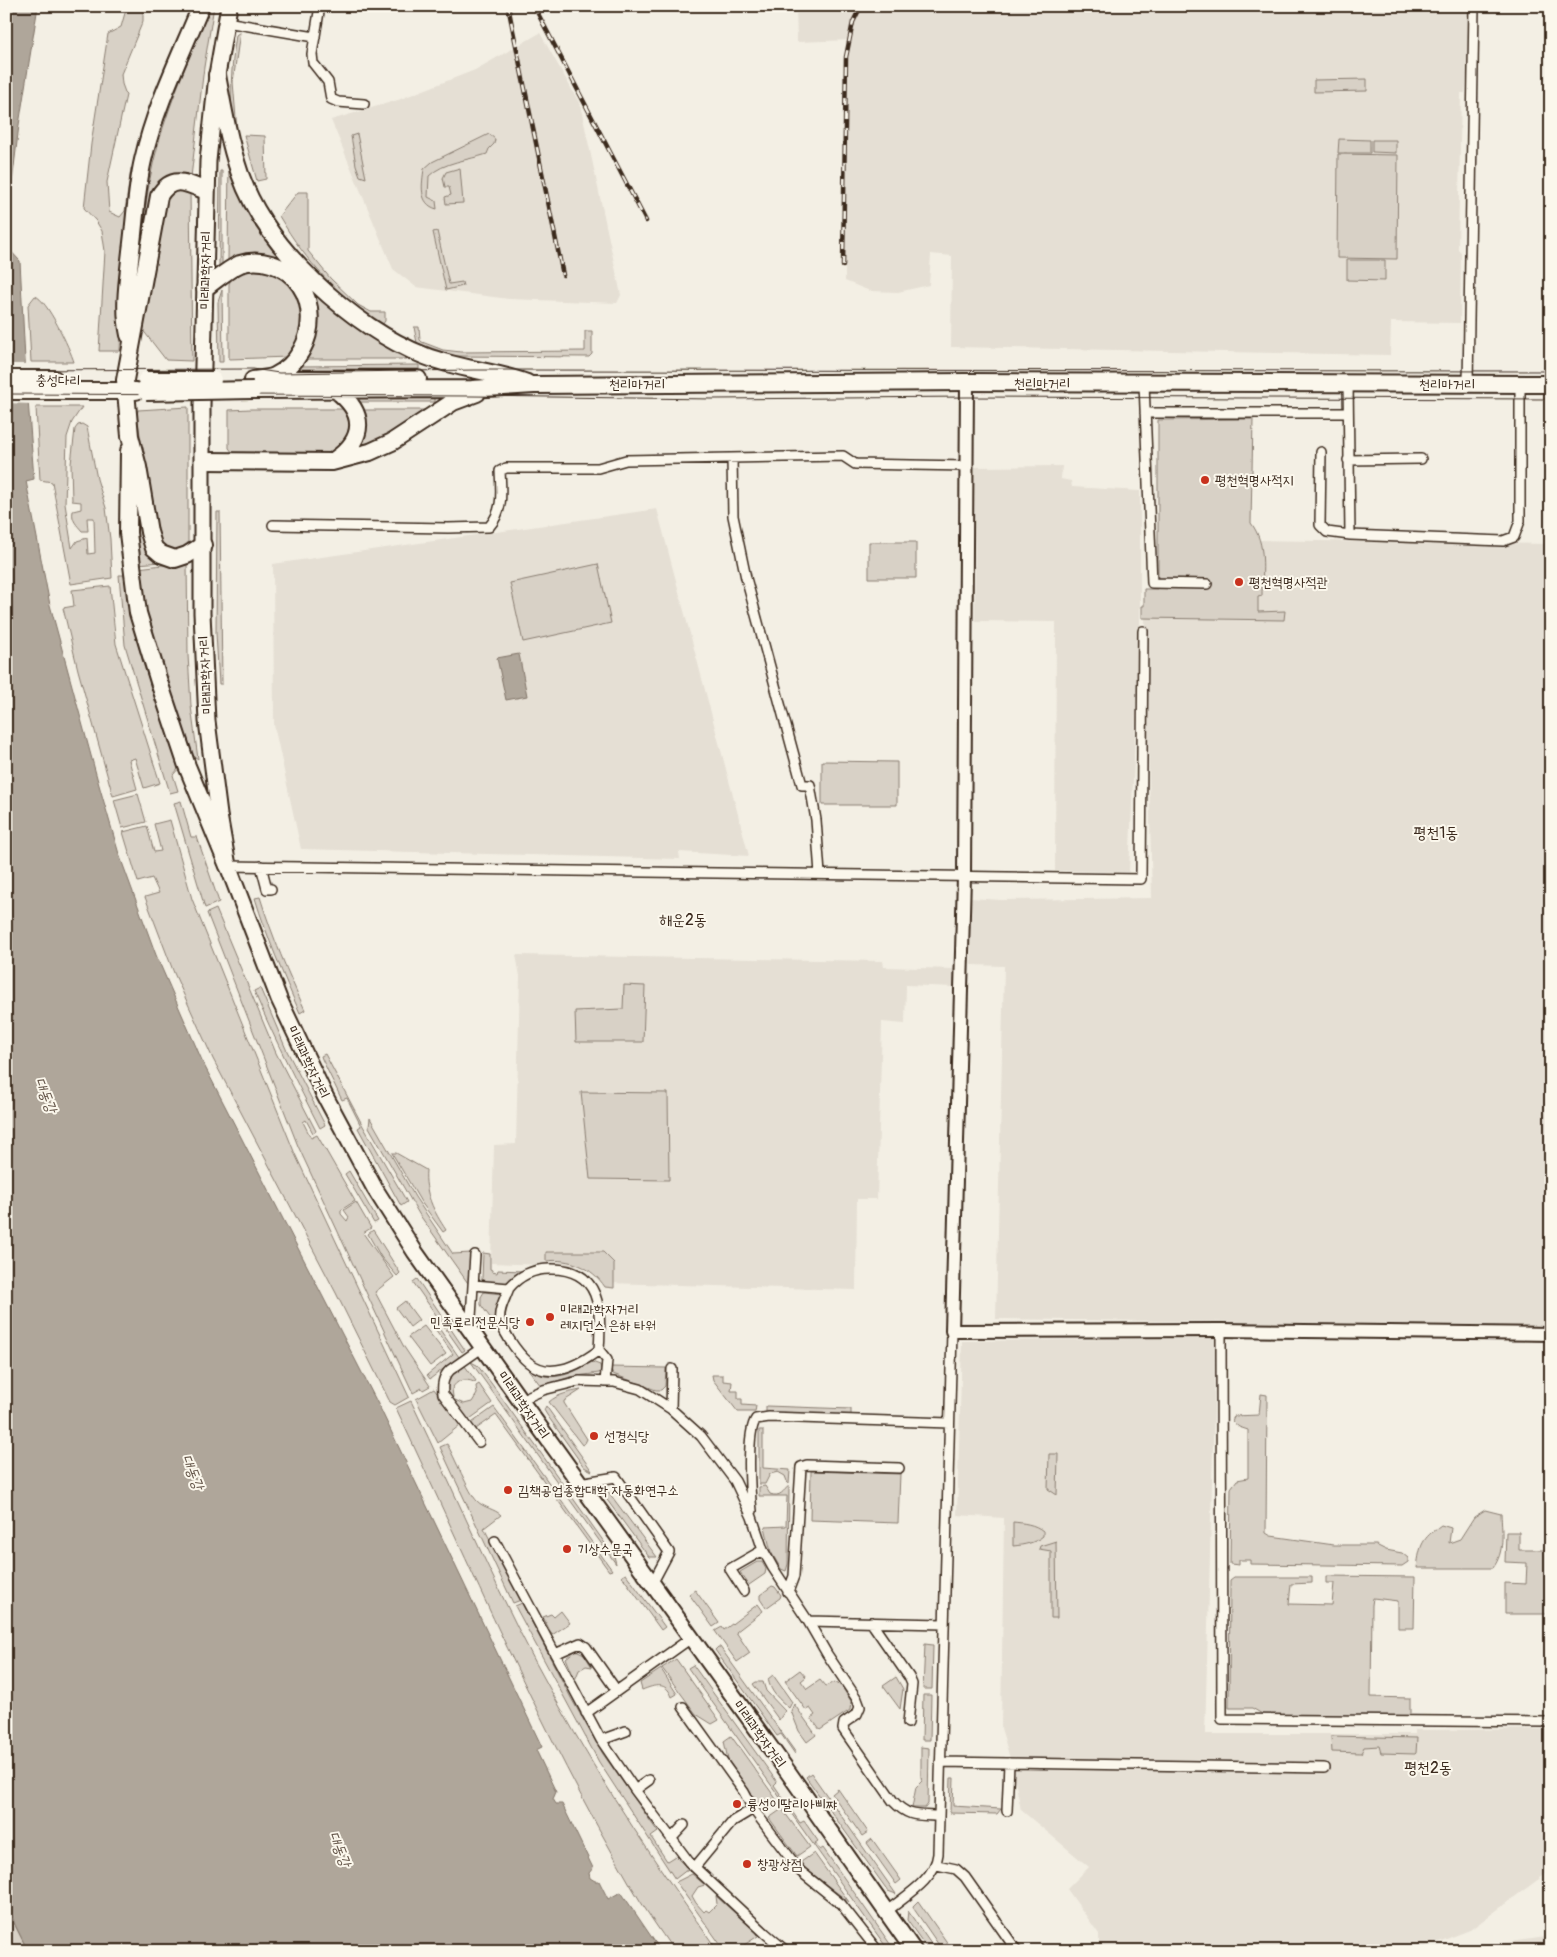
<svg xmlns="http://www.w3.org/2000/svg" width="1557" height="1957" font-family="Pangolin,'Poor Story',sans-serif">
<rect width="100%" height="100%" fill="#f3efe4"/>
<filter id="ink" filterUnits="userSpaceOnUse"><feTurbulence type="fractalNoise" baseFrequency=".02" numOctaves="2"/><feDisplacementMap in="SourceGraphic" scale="10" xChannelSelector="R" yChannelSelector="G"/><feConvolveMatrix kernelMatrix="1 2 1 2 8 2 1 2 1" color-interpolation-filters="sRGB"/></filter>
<g filter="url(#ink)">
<path fill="#e5dfd4" d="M796,6H1471V40L1465,93H1461L1458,249L1461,252L1460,323L1391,322L1390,355L951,347L952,256L931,254L929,285L898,292L870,291L845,281L846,63L851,40L797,42Z
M540,33L580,104L621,295L617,303L509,299L416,287L393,269L331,120L398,100L475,70Z
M1062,466L1061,479L1071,481L1072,487L1140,491V624L1129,872L1055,871L1056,622L975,621V467Z
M657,509L749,856L679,852L680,859L301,849L274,725L273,564Z
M1250,540L1551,544V1326L996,1319L1004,966L971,965L970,898L1001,900L1152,898L1145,616Z
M516,955L883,961L884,967L954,969V987L906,985L905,1024L882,1022L877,1199H857L856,1290L606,1283L603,1267L491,1263L494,1145L516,1144L520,976Z
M1216,1338L1205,1734H1415V1730L1551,1729V1870L1470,1930L1415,1951H1099V1934L1067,1889L1089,1867L1021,1810L1012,1765L1001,1728L1004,1518L957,1515L962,1341Z
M1551,1936V1951H1462L1477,1947Z"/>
<path fill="#d8d1c6" stroke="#8a7e72" d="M127,6H143V21L121,74L122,84L126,95L107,182L109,212L120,217L125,211L131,168L139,170L122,294L120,351H99L105,251L102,231L96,221L84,208L91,144L108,34L121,27Z
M210,6H214L204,67L191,177H172L136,292C142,243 144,193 158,145C171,98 192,52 210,6Z
M240,32L233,82L237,130L234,132C229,96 231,71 236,35Z
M1367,79V91L1314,92V80Z
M357,134L366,178L360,176L356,165L351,136Z
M489,134L495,139L494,144L489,149L487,154C469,160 443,162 429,176L428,197L436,201L437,209C418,204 422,184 424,169L432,162Z
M244,135L265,136L266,179L257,181Z
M1339,139L1370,140V153H1338Z
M1372,140H1396V153L1372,152Z
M1338,154L1398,155L1397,259L1337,258Z
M229,155L276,246L415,359H305C318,341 322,319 314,298C311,289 302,279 296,271L228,263Z
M460,168L463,203L446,204L445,197L451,195L449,187H445L443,178L446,172Z
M220,171H222V268L219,266Z
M174,189L190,191L192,361L166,360L142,329L164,199Z
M298,192H308V251L330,278L358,305L371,312H385V321L382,325C336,293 308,265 279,216Z
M437,231L449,284L462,282L463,286L446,290L433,232Z
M1347,260H1385V281L1347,280Z
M252,269L269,270L296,287L306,326L289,357L229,359V284C233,272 241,272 252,269Z
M222,290L223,362H219L218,302Z
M35,296C47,299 70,349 74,362H31L28,305Z
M414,327H419L420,340L422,342L443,350L461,352L585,351V331H592V354L589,357L455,356L417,343Z
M419,365V369H294L299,366Z
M363,398H435V402H356V399Z
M36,407H82L72,422L67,437L65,504L72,548L77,541L87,538L88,554L95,553L94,518H87L88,531H82C77,525 71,520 73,511L81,509V502L72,501L71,464L75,429L78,425L82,424L87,427L97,479L106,508L110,539L112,578L71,584L52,482L40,480Z
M188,407V544L184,548L176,551L160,546L147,482L137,415L138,410Z
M251,409H346L351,417V436L333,455L233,453L229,448V410Z
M361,410H428L375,442L362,446L365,429Z
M1253,419L1251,523C1267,544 1262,571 1262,596L1258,597V612L1285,611L1284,620L1142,618V606H1144V589H1158V420Z
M134,483L162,562L137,564Z
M217,512H220L222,684H219L216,633Z
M869,542H916V578H869Z
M187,562L188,655L191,706L198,759L191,754L156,652L144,607L138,568Z
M598,564L611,623L523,642L510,583Z
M119,575H124L131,619L144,666L180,767L173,775L178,791L170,793L125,645Z
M110,586L116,644L160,783L144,788L135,758L129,760L137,789L113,796L78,670L63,608L74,606L72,590Z
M822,761L897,762V805H822Z
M138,794L146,822L122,828L114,800Z
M181,801L191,837H197L219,902L205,908L174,803Z
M170,820L192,899L295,1154L409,1397L395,1405L390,1402L336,1293L213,1059L174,973L145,897L159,893L152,878L138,882L123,832L147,826L154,852L161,851L154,824Z
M260,897C272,936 288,973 305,1010L300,1013C283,975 267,937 255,898Z
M216,909L276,1053L316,1131L313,1133L306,1120L303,1122L311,1138L317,1135L355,1201L341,1210V1214L347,1221L349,1217L344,1210L356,1202L371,1228L363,1233L394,1277L375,1292L404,1347L430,1386L423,1390L422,1388L413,1393L298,1146L207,913Z
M624,985L645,986L643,1042H576L575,1011L623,1009Z
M260,988L286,1049L325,1125L320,1128C297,1083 274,1038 254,991Z
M325,1054L363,1126L407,1202L401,1206L358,1128L361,1126L347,1098L342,1100L322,1059L321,1056Z
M581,1092L668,1093L669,1180L590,1179Z
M370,1118L415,1197L453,1254L471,1253L470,1286L419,1214L369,1127Z
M392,1153H396L426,1170C424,1193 434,1212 446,1230L443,1232L421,1202Z
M349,1171L378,1221L374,1223L345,1174Z
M373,1230L400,1273L397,1276L381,1257L368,1234Z
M546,1252H603L614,1263V1288L605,1287C592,1267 570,1258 546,1261Z
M483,1253L490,1254V1269L492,1270V1272L497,1273L498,1270L522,1271L510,1283L484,1282L482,1279Z
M417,1279L465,1350L462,1352L413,1282Z
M484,1292L502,1294L499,1307L510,1345L481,1305V1297Z
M405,1301L419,1320L410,1327L396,1308Z
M431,1317L459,1357L430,1379L427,1375L453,1354L428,1319Z
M424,1326L446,1354L430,1366L408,1337Z
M515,1352C519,1357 524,1366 530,1370C551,1384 574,1373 592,1362L600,1365L601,1370L599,1373L570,1377L541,1386Z
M471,1362L477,1365L491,1383L614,1556L616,1564Z
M465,1366L476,1381L474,1382C465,1378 456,1380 452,1389L453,1397L451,1398C441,1382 452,1375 465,1366Z
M610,1367L666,1368L665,1386L661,1390H656L613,1374Z
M712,1375H723V1381L732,1382L731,1391H738V1399H742V1405L756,1406L755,1412H738L713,1380Z
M479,1384L492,1403L467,1421L453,1401L455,1400L464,1404L472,1402L477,1394L476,1386Z
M434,1389L460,1425L438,1443L416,1399Z
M581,1390L564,1401V1403L587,1439L585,1443L582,1445L549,1402C558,1394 570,1392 581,1390Z
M1261,1394L1267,1395L1266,1533L1271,1536L1334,1545H1376L1386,1550L1402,1553L1408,1558V1562L1402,1566L1250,1564V1560H1239V1565L1230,1564L1231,1488L1237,1480L1248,1478V1430L1239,1427L1232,1421L1234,1416L1259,1415Z
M411,1401C459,1501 502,1604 556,1700C604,1787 660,1870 718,1951H674C659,1929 643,1907 630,1884C541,1731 471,1568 396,1408Z
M546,1406L592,1471L584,1467L547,1415L544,1410Z
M766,1406L851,1409V1415L766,1413Z
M494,1407L612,1570L609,1571L496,1415L473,1431L469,1425Z
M759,1430H763V1468L790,1470L789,1484H788L785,1476L778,1472L770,1474L765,1484H759Z
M447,1444C454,1456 469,1493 477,1501C484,1508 495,1509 501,1515L484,1528L521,1600L513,1603L440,1447Z
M1049,1454H1058L1057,1495L1048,1489Z
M811,1471L900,1474L898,1523L810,1520Z
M604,1486L657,1557H649L602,1493V1488Z
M765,1486L770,1494C781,1498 783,1490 789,1486L788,1564L786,1571L781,1569L771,1552L765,1527L786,1526L787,1496H759V1487Z
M1485,1510L1501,1514C1502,1532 1505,1552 1493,1568H1417C1420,1544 1422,1539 1441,1525L1451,1528L1449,1543L1460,1539L1474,1517Z
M1013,1522C1023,1523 1035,1524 1043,1531V1536C1035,1543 1024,1545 1013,1546Z
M1506,1532H1519V1550H1551V1614H1505V1583L1526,1584L1527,1563L1505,1562Z
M1056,1541L1057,1618H1051V1551L1039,1549L1040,1546Z
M757,1562H762L766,1569L765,1574L749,1585L740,1572Z
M626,1574L665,1627L661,1630L622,1576Z
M1326,1576L1415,1577L1414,1628H1398V1601L1373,1598L1372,1605L1371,1697L1410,1698V1716L1264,1715L1252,1708H1229L1230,1580L1234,1577H1312V1583L1291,1584L1289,1604L1332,1605L1334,1583H1326Z
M772,1586L775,1587L781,1595L780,1598L766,1608L760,1599V1595Z
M695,1590L719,1623L713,1627L689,1594Z
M522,1603L571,1698L603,1754L658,1832L651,1837L667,1861L675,1856L688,1869L675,1879L599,1762L515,1606Z
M758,1604L763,1611L736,1632L750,1653L737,1662L715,1631L722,1627L724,1630Z
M561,1611L570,1623L552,1635L543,1617L551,1614L554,1617Z
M925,1644L933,1645L932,1689H923Z
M718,1647H720L796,1753L795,1754L781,1734L777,1736L715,1650Z
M576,1650L584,1654L592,1667L586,1666L579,1670L575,1680L566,1658Z
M676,1659L719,1720L712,1724L696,1714L662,1668Z
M693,1665L777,1782L774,1785L800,1823L804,1821L818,1841L815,1843L820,1850L823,1848L895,1951H889L688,1668Z
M661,1669L677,1694L672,1697C666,1681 655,1685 642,1690L640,1683Z
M800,1670L806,1677L801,1681L807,1689L820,1680L825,1686L835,1682L842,1687L851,1701L850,1710L820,1730L811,1718L815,1715L810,1708L806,1710L785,1681Z
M773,1675L792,1702L789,1708C779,1699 771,1693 768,1679Z
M896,1677L903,1689L900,1709L883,1686Z
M756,1682H763L766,1691L785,1711L779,1720L753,1684Z
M923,1695H931L930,1740H922Z
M794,1704L816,1735L807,1742L799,1731L791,1711Z
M731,1736L779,1803L765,1813L728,1760L724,1741Z
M1331,1736L1417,1738L1416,1753L1415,1754L1381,1753L1379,1746L1364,1747L1361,1753L1332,1752Z
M921,1747L929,1748L928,1804L925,1808H912L916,1787L922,1781L921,1777Z
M811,1773L896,1894L888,1891L806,1777Z
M951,1778H954L953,1806L1001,1809L997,1814L950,1813Z
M838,1789L868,1832L862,1836L832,1794Z
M782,1809L810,1847L797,1856L769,1818Z
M872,1839L901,1880L896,1884L867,1843Z
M814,1853L849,1902L806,1869L801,1862Z
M692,1874L705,1885L698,1887L692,1896L696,1903L704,1912L706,1910L709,1912L717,1904L716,1896L757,1933L758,1936L744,1945L747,1948L754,1943L751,1951H725L676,1882Z
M6,1899L15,1925L28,1951H13L6,1935Z
M918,1901L953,1951H943L914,1909L913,1906Z
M908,1911L936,1951H929L907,1920Z"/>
<path fill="#afa69a" stroke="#817468" d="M6,6H38L19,125L6,233Z
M6,246L20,261L25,360L34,479L26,481L50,605L99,785L119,854L156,955L204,1065L381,1410L542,1747L536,1750L556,1792L553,1799L556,1804H562L593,1868L589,1873L590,1878L595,1881H599L608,1899L621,1892L661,1951H28L15,1925L6,1899Z
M519,654L527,696L506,700L497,658Z"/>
<path fill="#f3efe4" d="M6,364H28L31,404L6,403Z"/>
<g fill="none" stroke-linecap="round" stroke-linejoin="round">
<defs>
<path id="street" d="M320,6L312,54L313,63L328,82L331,99L338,102L364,104
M226,22L315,37
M1144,383L1152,583L1207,584
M1348,383L1350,535
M1468,384L1474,6
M1145,413H1348
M1321,452L1320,525L1327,532L1350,535L1503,541L1514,537L1520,521V384
M732,458L733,516L746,578L802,785H810L816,820L820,874
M1348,460L1421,459
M273,525L448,528L489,527C504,510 501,492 500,471L506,468H598L626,460L843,456L855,464L967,466
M228,866L1141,879L1143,631
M261,866L267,889H271
M474,1285L509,1288C520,1275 533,1269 550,1269C601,1268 602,1310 599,1350L607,1360L605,1382
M509,1288C505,1299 498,1310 500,1321C501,1327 506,1333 509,1339C520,1356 534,1374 557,1370C573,1368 587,1359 599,1350
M474,1330L471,1317L475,1255
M1221,1330L1222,1719L1551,1722
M520,1400L543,1390L579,1381L614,1382L640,1389L671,1409L701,1436L735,1481L752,1517L763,1550L773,1568L808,1621L943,1624
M671,1409L672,1369
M479,1442L443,1394C442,1384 443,1377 450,1370L483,1347
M579,1483L616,1477L669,1552L652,1584
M752,1511C750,1493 746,1432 756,1419L769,1417L949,1423
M495,1541L601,1740L635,1790L689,1862L765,1933L786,1951
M744,1591L730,1569L763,1550
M788,1592L794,1576L801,1467L807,1465L899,1468
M808,1621L827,1654L857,1699L860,1707L857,1714L844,1723L843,1729L893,1801C908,1817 917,1815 937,1816
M871,1622L909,1677L912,1684L908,1723
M555,1654L580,1643L586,1647L617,1691
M683,1707L744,1792L753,1809L800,1871L841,1904L878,1951
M586,1713L691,1638
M601,1740L626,1731
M940,1762L1324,1768
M635,1790L649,1780
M1007,1811L1009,1763
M671,1839L684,1825
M937,1865L956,1869L965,1877L1017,1951
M695,1867L733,1821L753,1809
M886,1912C905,1896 935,1880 938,1854L952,1331"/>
<path id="secondary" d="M967,382L964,876L952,1331L1221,1330L1551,1334"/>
<path id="primary" d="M229,6L217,75L208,161L202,406V613L207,721L219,815L228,866L279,999L325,1096L375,1189L415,1252L520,1400L788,1772L914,1951"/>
<path id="highway" d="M217,75C223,108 229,142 240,174C266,249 353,328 425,356C458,369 494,371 527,383
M205,288C216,280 228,269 240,264C249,261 261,261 271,264C323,280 321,353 275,376C269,379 259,379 253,380
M129,335C123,307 128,280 131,251C135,221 136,190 143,160C155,107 180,57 201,6
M6,379H54
M287,379H418
M253,390L472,389L534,385L967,382L1551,384
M6,391H136
M129,451L128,533L138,613L160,685L187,766L228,866
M336,459C365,438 366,413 336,390
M203,461L332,462L370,452L392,442L453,402L477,393
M203,545L187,555L175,559L161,554L154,548L149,532L138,467L130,436L125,380L159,196C172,174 187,183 206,191"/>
</defs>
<use href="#street" stroke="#3b2a1e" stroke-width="12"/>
<use href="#secondary" stroke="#3b2a1e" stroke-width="16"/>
<use href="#primary" stroke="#3b2a1e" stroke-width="19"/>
<use href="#highway" stroke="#3b2a1e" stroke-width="20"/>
<use href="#street" stroke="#fbf7ec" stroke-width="9"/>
<use href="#secondary" stroke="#fbf7ec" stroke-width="12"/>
<use href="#primary" stroke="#fbf7ec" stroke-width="15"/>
<use href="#highway" stroke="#fbf7ec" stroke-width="16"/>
<path stroke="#3b2a1e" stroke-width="1" d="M6,370L253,369L279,373L474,370L1551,371
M6,394L471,396L714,399L967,397L1551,399"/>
<defs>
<path id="rail" d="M508,6L563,275
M534,6L646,221
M843,266L846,57L853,22L861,6"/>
</defs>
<use href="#rail" stroke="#3b2a1e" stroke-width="4.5"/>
<use href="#rail" stroke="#fbf7ec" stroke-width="2.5" stroke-dasharray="8" stroke-linecap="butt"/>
<defs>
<path id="highway-bridge" d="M146,380H213
M146,392L253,390"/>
</defs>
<use href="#highway-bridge" stroke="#3b2a1e" stroke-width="20" stroke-linecap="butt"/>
<use href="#highway-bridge" stroke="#fbf7ec" stroke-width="16"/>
</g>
</g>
<g fill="#c8321e" stroke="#fbf7ec" stroke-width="2">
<circle cx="1205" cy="480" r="5"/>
<circle cx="1239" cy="582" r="5"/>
<circle cx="550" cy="1317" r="5"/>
<circle cx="530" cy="1322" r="5"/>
<circle cx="594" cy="1436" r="5"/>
<circle cx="508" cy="1490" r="5"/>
<circle cx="567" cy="1549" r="5"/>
<circle cx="737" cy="1804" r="5"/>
<circle cx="747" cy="1864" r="5"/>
</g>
<g text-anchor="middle" stroke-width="4" stroke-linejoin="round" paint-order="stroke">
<g font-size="14" fill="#3b2a1e" stroke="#fbf7ec">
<text transform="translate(205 270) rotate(-89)" y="5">미래과학자거리</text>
<text transform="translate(58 380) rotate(1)" y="5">충성다리</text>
<text x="1042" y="388">천리마거리</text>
<text x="637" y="389">천리마거리</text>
<text x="1447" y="389">천리마거리</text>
<text transform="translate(205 675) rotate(-93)" y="5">미래과학자거리</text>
<text transform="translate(309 1062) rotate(64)" y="5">미래과학자거리</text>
<text transform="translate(524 1405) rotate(55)" y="5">미래과학자거리</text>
<text transform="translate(760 1734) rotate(54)" y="5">미래과학자거리</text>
</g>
<g font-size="14" fill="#3b2a1e" stroke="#fbf7ec" text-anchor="start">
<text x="1215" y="485">평천혁명사적지</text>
<text x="1249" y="587">평천혁명사적관</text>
<text x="560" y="1314">미래과학자거리<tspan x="560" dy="16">레지던스 은하 타워</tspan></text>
<text x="520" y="1327" text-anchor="end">민족료리전문식당</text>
<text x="604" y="1441">선경식당</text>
<text x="518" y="1495">김책공업종합대학 자동화연구소</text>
<text x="577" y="1554">기상수문국</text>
<text x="747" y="1809">륭성이딸리아삐쨔</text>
<text x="757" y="1869">창광상점</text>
</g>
<g font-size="15" font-style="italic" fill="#645549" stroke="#fbf7ec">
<text transform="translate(46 1095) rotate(69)" y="5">대동강</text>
<text transform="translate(193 1472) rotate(69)" y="5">대동강</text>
<text transform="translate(340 1849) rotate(69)" y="5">대동강</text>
</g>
<g font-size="16" fill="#3b2a1e" stroke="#fbf7ec">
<text x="1436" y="838">평천1동</text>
<text x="683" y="925">해운2동</text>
<text x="1428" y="1773">평천2동</text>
</g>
</g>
<rect width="1557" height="1957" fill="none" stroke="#fbf7ec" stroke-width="25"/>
<rect x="12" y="12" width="1532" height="1932" fill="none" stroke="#3b2a1e" stroke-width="2" filter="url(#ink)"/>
</svg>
